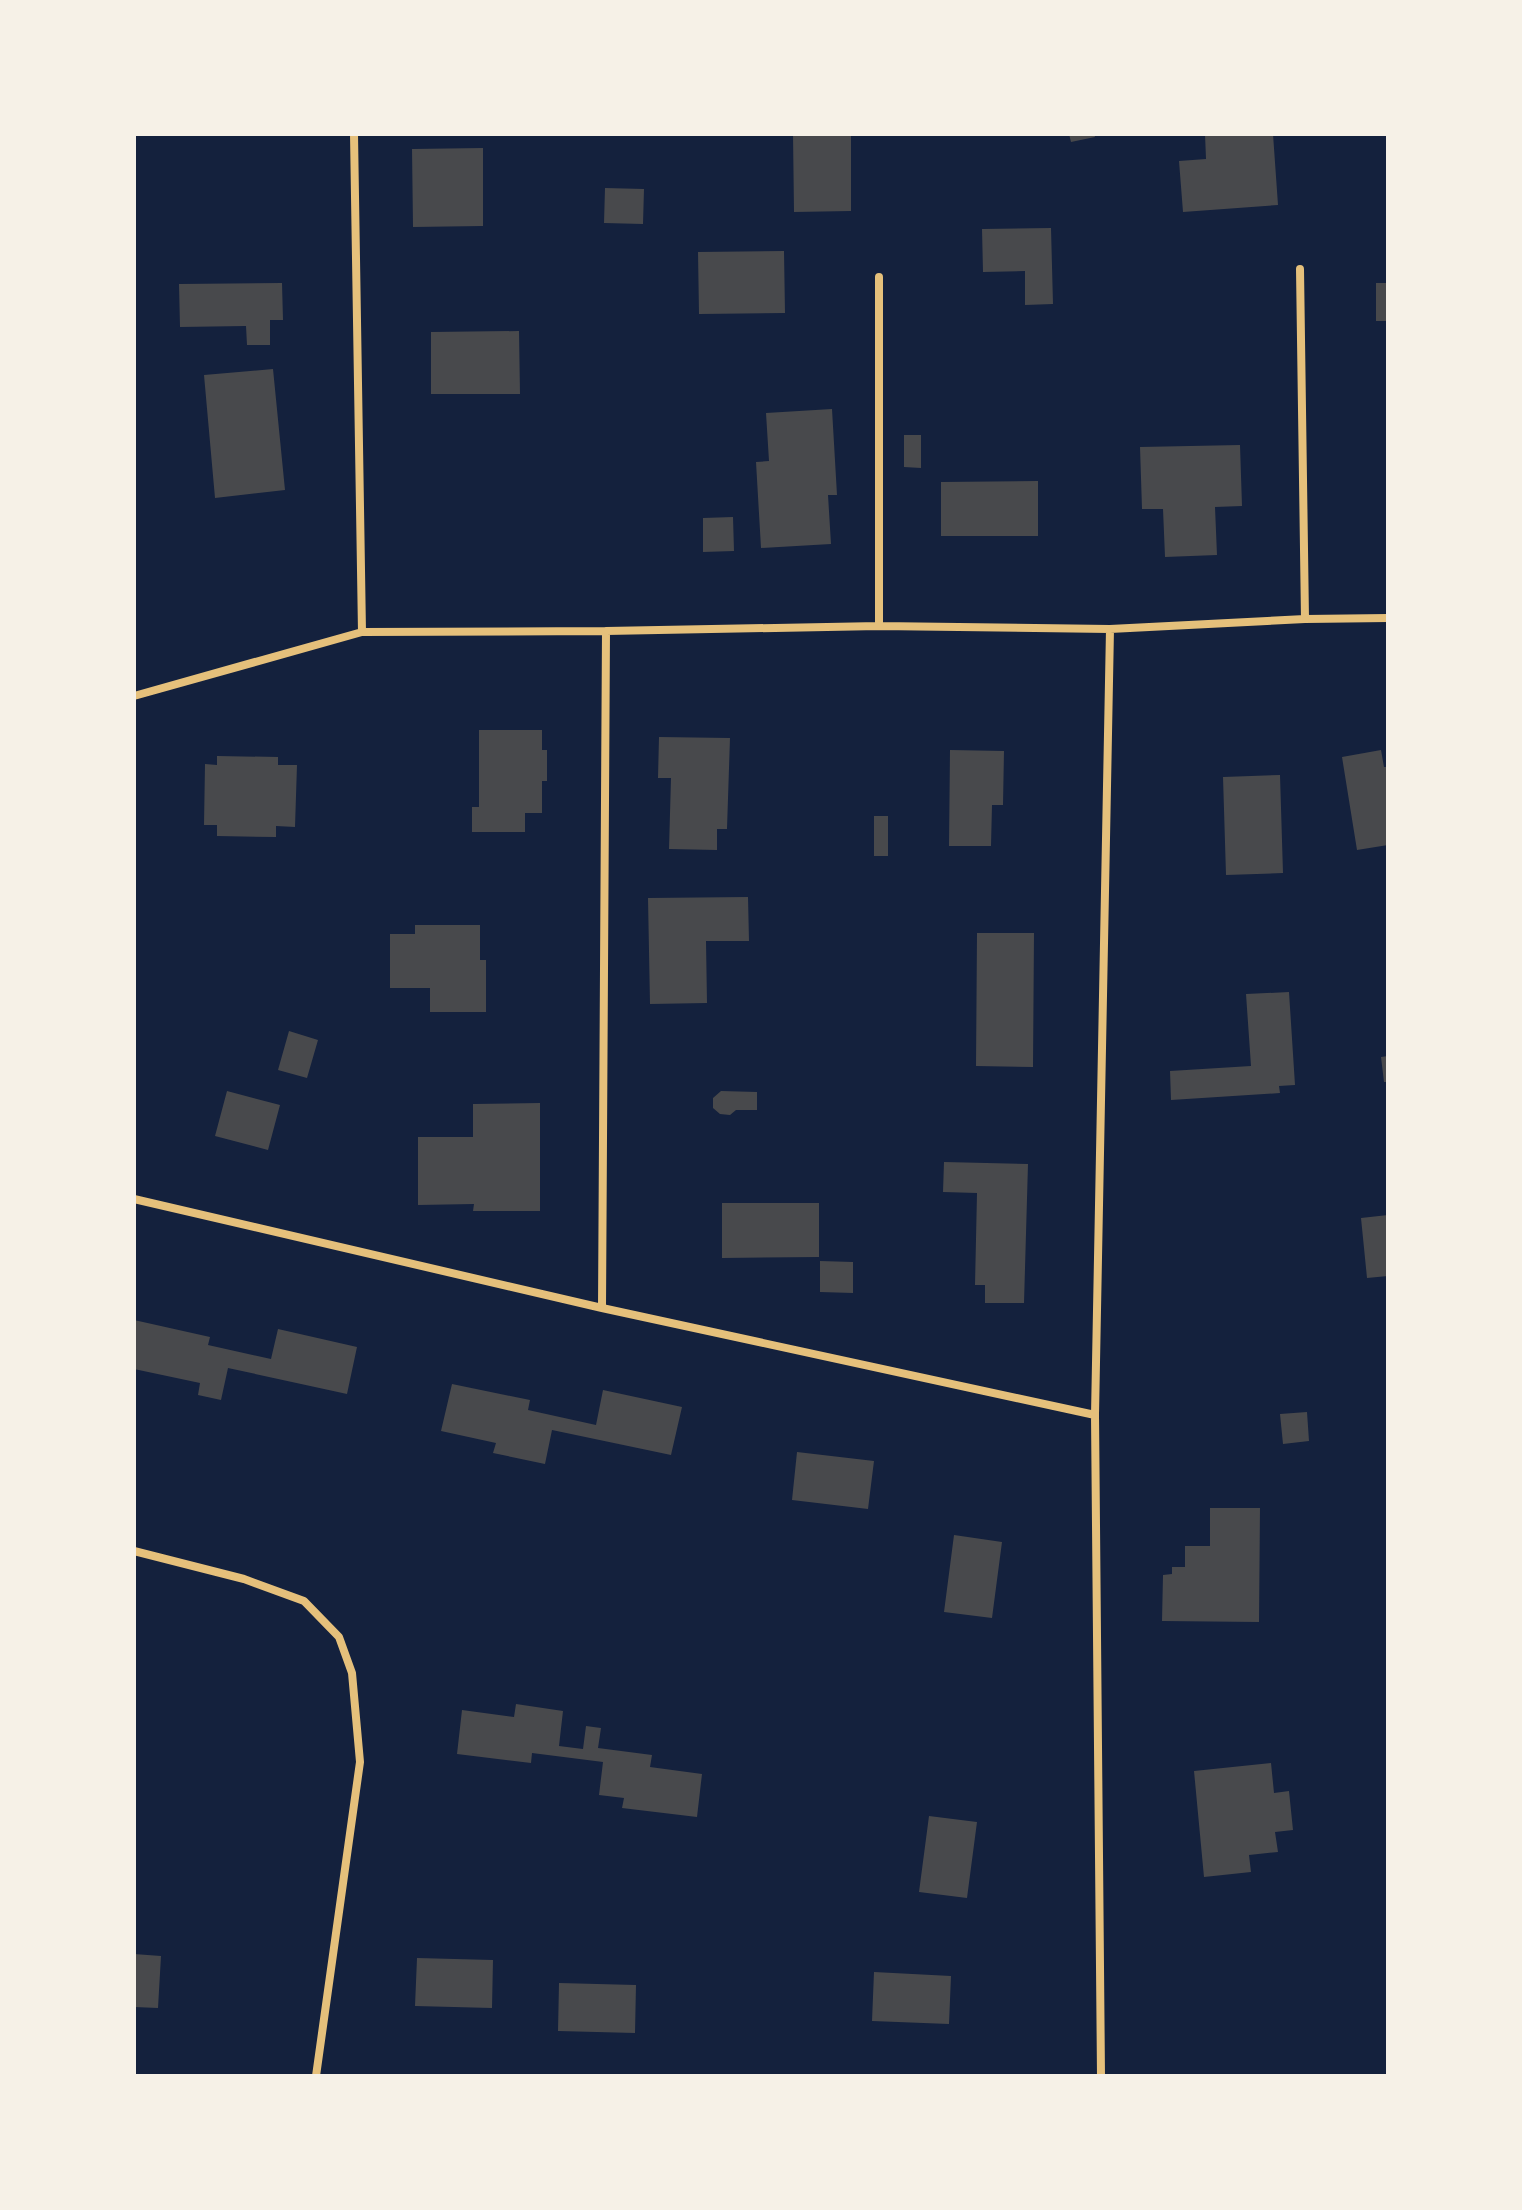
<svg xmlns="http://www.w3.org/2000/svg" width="1522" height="2210" font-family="Roboto,sans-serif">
<rect width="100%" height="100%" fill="#14213d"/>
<path fill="#48494c" d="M793,134H851V211L794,212Z
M1069,134H1094L1095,137L1071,142Z
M1205,134H1273L1278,205L1183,212L1179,161L1206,159Z
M483,148V226L413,227L412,149Z
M605,188L644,189L643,224L604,223Z
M1051,228L1053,304L1025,305V271L983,272L982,229Z
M784,251L785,313L699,314L698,252Z
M282,283L283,320H270V345H247L246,326L180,327L179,284Z
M1376,283H1388V321H1376Z
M519,331L520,394H431V332Z
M273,369L285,490L215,498L204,375Z
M832,409L837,495H828L831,544L761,548L756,462L769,461L766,413Z
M904,435H921V468L904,467Z
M1240,445L1242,506L1215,507L1217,555L1165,557L1163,509H1142L1140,447Z
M1038,481V536H941V482Z
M733,517L734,551L703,552V518Z
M479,730H542V750H547V781H542V813H525V832H472V807H479Z
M659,737L730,738L727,829H717V850L669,849L671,778H658Z
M950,750L1004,751L1003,805H992L991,846H949Z
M1381,750L1384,767H1388V845L1357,850L1342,757Z
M217,756L278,757V765H297L295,827L276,826V837L217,836V825H204L205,764L217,765Z
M1280,775L1283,873L1226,875L1223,777Z
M874,816H888V856H874Z
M748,897L749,941H706L707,1003L650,1004L648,898Z
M415,925H480V960H486V1012H430V988H390V934H415Z
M977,933H1034L1033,1067L976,1066Z
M1289,992L1295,1085L1279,1086L1280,1093L1171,1100L1170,1071L1251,1066L1246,994Z
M289,1031L318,1040L307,1078L278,1070Z
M1388,1056V1082H1384L1381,1057Z
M227,1091L280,1105L268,1150L215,1136Z
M721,1091L757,1092V1110H736L730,1115L720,1114L713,1108V1098Z
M540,1103V1211H473L474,1204L418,1205V1137H473V1104Z
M944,1162L1028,1164L1024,1303H985V1285H975L977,1193L943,1192Z
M722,1203H819V1257L722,1258Z
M1388,1215V1276L1367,1278L1361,1218Z
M820,1261L853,1262V1293L820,1292Z
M134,1320L210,1337L208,1345L271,1359L278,1329L357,1347L347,1394L228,1368L221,1400L198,1395L200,1383L134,1369Z
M452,1384L530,1400L528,1410L596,1425L603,1390L682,1407L671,1455L552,1430L545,1464L493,1453L496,1443L441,1431Z
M1307,1412L1309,1441L1283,1444L1280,1414Z
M797,1452L874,1461L868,1509L792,1500Z
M1210,1508H1260L1259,1622L1162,1621L1163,1575L1172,1574V1567H1185V1546H1210Z
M954,1535L1002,1542L992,1618L944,1612Z
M516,1704L563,1711L559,1746L583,1749L586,1726L601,1728L598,1748L652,1755L650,1767L702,1774L697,1817L622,1808L624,1798L599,1795L603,1762L532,1753L531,1763L457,1754L462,1710L514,1717Z
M1271,1763L1274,1793L1289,1791L1293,1830L1275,1832L1278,1852L1249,1855L1251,1872L1204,1877L1194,1771Z
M929,1816L977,1822L967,1898L919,1892Z
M134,1954L161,1956L158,2008L134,2007Z
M417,1958L493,1960L492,2008L415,2006Z
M874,1972L951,1976L949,2024L872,2021Z
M559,1983L636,1985L635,2033L558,2031Z"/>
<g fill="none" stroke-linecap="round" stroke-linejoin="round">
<path stroke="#e5c07b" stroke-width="8" d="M354,134L362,632
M1300,269L1305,619
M879,277V626
M134,696L362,632L606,631L879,626L1110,629L1305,619L1388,618
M134,1199L602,1308L1095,1415
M602,1308L606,631
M134,1551L244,1579L304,1601L339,1637L352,1673L360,1762L316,2076
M1101,2076L1095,1415L1110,629"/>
</g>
<rect width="1522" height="2210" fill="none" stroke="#f6f1e7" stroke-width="272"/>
</svg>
